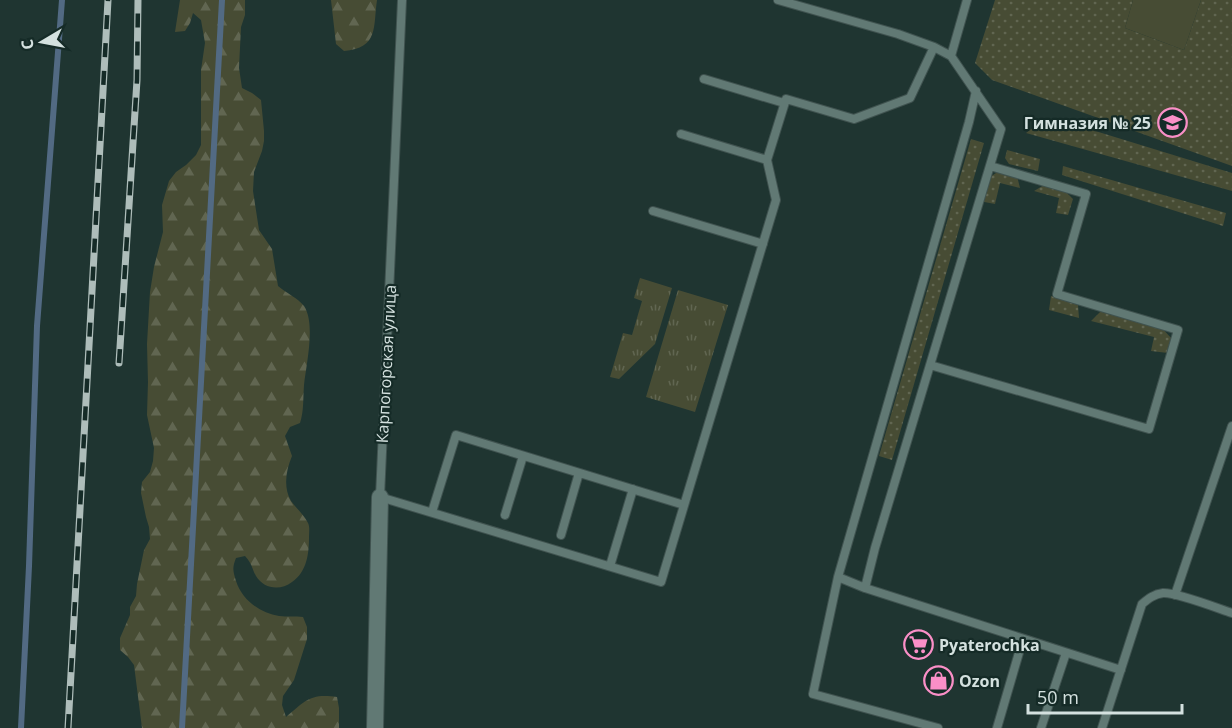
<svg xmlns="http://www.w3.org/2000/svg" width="1232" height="728" font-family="'Open Sans',sans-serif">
<defs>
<pattern id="grass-dots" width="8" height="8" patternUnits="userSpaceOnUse" patternTransform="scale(1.5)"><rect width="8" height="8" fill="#474c34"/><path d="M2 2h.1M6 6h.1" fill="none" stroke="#616651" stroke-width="1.8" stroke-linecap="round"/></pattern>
<pattern id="forest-firs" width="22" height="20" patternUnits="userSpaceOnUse" patternTransform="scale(1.5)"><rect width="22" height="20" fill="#474c34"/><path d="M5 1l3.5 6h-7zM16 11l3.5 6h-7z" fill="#616651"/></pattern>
<pattern id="park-tufts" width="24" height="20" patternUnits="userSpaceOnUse" patternTransform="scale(1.5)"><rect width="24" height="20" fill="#474c34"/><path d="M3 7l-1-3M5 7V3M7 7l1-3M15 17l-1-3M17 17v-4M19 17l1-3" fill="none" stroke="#616651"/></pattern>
</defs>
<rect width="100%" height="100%" fill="#1f3531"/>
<path fill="url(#grass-dots)" d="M995,0H1133L1125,28L1184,50L1201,0H1232V166L992,80L975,63Z
M1066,122L1232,173V191L1026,133L1034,127Z
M971,139L984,143L892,460L879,456Z
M1007,150L1040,159L1038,171L1009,164L1005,158Z
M1063,166L1226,213L1223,226L1062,175Z
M999,171L1017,176L1020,188L1000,183L995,204L979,201L984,181Z
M1044,185L1063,189L1073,199L1068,215L1056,213L1059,198L1034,191Z
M1051,296L1078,305L1079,318L1049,310Z
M1102,310L1158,324L1172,339L1168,353L1151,351L1154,337L1091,321Z"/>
<path fill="url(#forest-firs)" d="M180,0H245V15L241,27L239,68L242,88L252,93L261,100L264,131V141L262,151L254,172L253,191L259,230L272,249L278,286C286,293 298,298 304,306C316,324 306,365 304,385C303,398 304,411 300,423L290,427L285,436L292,456C286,470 283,487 291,501C296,508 304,515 308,523C310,527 309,532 309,537C309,553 307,572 292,582C280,591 264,589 256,576C251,567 253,565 245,556L236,558C232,568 233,571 236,581C242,600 260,613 279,616C287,617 295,616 303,617L307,627V639L294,680L283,696L282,705L286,717C305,701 310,693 337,697L339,708V728H142L134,665L128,657L120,650V638L130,615V607L136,596L137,584L144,550L150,539L149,527L146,517L141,493L142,482L150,472L153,461L154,448L147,415L148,382L147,344L150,292L154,267L163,232L162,205L169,181L176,172L186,165L196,155L201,145V70L205,43L201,20L193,13L190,23L185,31L175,32Z
M331,0H377C373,27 379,48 344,51L336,44Z"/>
<path fill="url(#park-tufts)" d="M640,278L672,288L655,344L619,379L610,377L623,333L632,335L642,301L634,298Z
M678,290L728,305L695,412L646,397Z"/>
<path fill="#474c34" d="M1133,0H1201L1184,50L1125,28Z"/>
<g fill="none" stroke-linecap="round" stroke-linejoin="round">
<path stroke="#526a83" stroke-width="6" d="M21,728L29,566L37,326L62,0
M182,728L222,0"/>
<defs>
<path id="service" d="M402,0L380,497L661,582L776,200L767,160L786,99L854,119L910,98L934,47
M778,0L898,34L934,47L951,56L1001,129L875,548L865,588
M951,56L967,0
M704,79L784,103
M681,134L767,160
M653,211L763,244
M930,365L1149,429L1178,330L1057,294L1086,194L990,166
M432,512L456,435L684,505
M505,515L523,456
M561,535L579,473
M610,566L633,489
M838,577L969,122L976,91
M1175,595L1232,426
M938,728L813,694L838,577L865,588L1121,670
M997,728L1023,639
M1041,728L1066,653
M1102,728L1142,604C1148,599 1154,594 1163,593C1176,592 1217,608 1232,613"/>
<path id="minor" d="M375,728L380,497"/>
</defs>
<use href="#service" stroke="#405350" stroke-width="10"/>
<use href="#minor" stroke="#405350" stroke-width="18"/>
<use href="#service" stroke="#617974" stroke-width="8"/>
<use href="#minor" stroke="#617974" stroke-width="16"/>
<defs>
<path id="rail" d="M119,363L137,80L138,0
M68,728L108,0"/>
</defs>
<use href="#rail" stroke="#aebdba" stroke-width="7"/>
<use href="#rail" stroke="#152b27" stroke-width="4.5" stroke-dasharray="14" stroke-linecap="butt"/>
</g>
<defs>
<symbol id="school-ring" viewBox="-11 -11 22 22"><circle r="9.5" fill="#152b27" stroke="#fa8fc7" stroke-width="1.5"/><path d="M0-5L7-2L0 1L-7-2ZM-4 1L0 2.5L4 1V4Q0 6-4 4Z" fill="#fa8fc7"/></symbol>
<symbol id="supermarket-ring" viewBox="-11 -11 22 22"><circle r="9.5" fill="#152b27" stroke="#fa8fc7" stroke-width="1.5"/><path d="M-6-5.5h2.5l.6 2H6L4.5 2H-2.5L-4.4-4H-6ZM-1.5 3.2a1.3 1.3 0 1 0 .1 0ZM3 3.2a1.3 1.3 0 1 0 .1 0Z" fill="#fa8fc7"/></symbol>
<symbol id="shop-ring" viewBox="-11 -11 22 22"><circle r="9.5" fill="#152b27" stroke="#fa8fc7" stroke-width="1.5"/><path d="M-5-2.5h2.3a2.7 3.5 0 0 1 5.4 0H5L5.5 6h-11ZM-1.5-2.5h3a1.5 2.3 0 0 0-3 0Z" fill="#fa8fc7"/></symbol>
</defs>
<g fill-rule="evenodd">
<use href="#school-ring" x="1156" y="106" width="33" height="33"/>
<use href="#supermarket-ring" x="902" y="628" width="33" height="33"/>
<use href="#shop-ring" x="922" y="664" width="33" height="33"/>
</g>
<g text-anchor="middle" stroke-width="4.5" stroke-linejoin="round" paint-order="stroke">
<g font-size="16" font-weight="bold" fill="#d4e1df" stroke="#152b27" text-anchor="start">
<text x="1151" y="129" text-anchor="end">Гимназия № 25</text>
<text x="939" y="651">Pyaterochka</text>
<text x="959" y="687">Ozon</text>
</g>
<g font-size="16" fill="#d4e1df" stroke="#152b27">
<text transform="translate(386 364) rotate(-87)" y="6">Карпогорская улица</text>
</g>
</g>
<g transform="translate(42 42) rotate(260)" stroke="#152b27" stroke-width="4.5" paint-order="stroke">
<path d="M0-4.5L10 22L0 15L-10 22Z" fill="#d4e1df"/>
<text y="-9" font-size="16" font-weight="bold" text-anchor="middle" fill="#d4e1df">С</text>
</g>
<path d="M1028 704v9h154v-9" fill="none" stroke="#d4e1df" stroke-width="3"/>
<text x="1037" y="704" font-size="18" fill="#d4e1df" stroke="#152b27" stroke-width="4.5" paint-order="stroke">50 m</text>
</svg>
